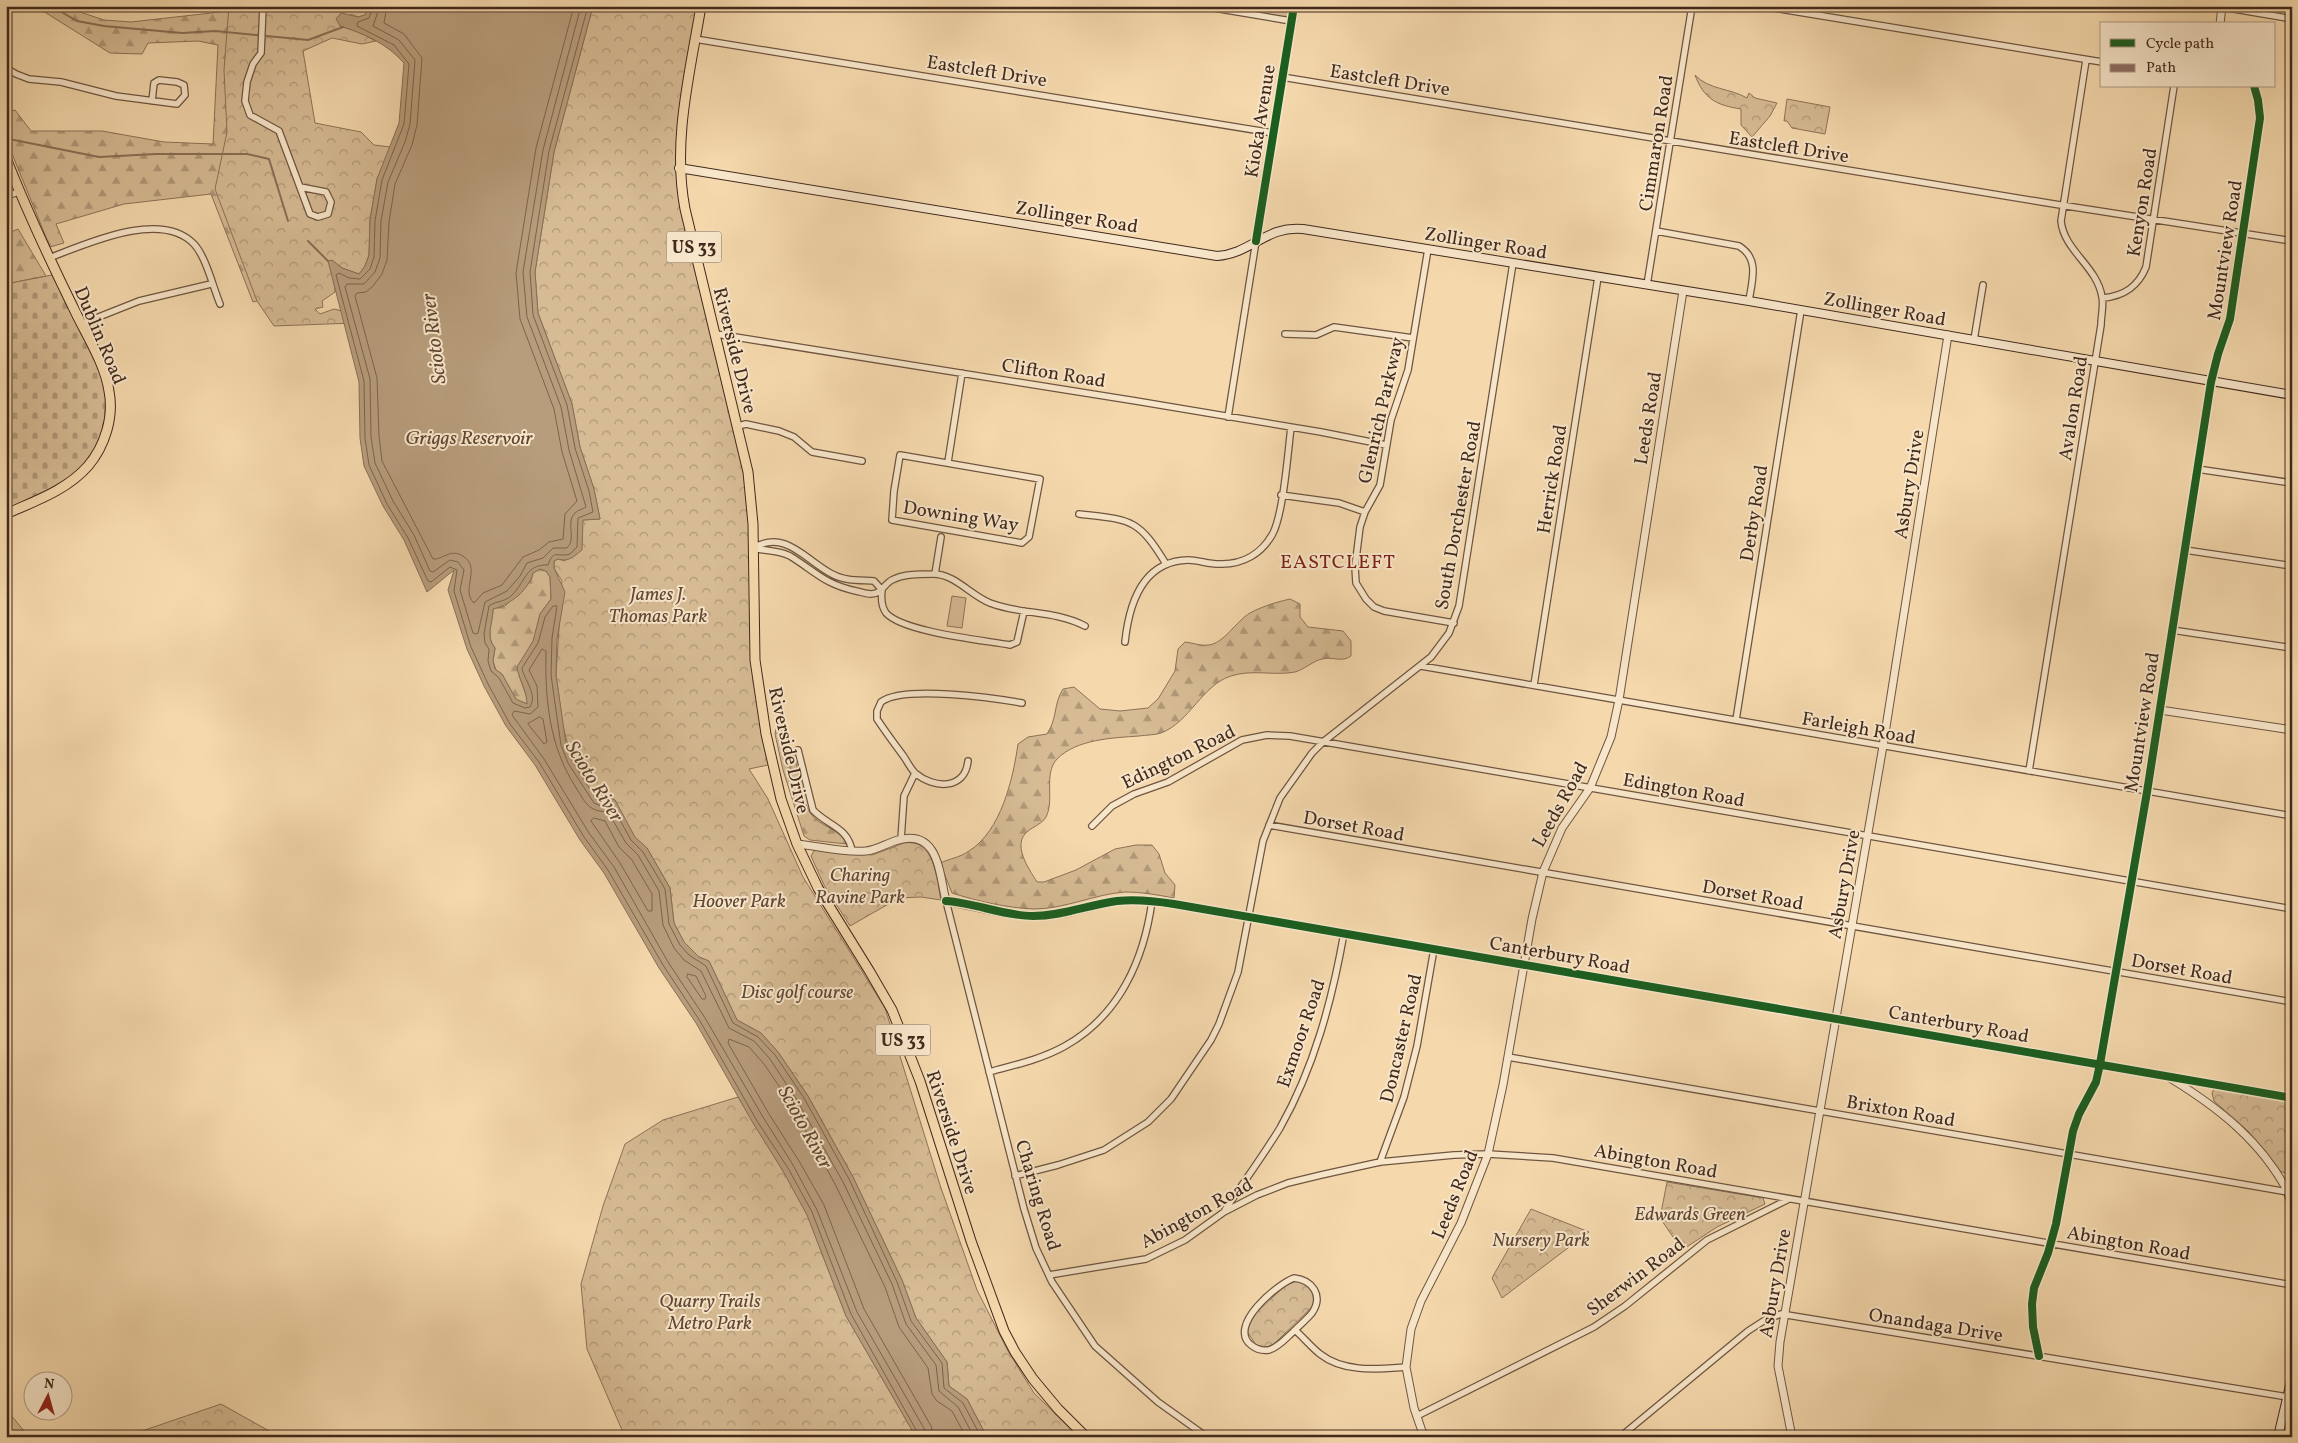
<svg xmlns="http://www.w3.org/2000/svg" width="2298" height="1443" font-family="Vollkorn,serif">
<defs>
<pattern id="forest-firs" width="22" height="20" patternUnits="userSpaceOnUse" patternTransform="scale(1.25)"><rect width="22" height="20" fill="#d6bb94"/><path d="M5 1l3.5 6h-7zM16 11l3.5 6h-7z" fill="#af9878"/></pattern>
<pattern id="cemetery-stones" width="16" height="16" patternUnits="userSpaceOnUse" patternTransform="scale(1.25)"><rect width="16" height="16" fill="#d6bb94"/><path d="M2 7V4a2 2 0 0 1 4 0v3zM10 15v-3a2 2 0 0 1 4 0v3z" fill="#af9878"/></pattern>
<pattern id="park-crowns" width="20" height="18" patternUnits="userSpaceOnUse" patternTransform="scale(1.25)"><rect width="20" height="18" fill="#d6bb94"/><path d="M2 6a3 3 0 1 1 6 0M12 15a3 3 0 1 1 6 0" fill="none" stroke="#af9878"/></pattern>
</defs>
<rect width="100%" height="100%" fill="#f5d9ad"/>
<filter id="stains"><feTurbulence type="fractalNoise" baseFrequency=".004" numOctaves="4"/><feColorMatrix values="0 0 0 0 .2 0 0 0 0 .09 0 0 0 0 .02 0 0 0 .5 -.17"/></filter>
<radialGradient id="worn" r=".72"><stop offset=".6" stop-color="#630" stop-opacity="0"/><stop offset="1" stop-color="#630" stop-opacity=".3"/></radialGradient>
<path fill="url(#forest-firs)" stroke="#8c7258" d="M35,6H62L104,20L131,22L220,12V6H234L274,297L253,302L211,194L124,204L56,224L64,243L50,247L6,139V112L15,110L31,131H102L164,142L213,144L218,45L198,41L148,43L142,54L110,53Z
M18,229L46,276L6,284V234Z
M540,569L546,571L550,577L551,599L540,614L534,641L517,667C519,680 526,690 528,704L516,700L502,674L496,670L493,661L495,648C485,636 493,623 493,609L505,606L531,581L533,573Z
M1290,599L1300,604V617L1308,627L1343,631L1351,641V656C1341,663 1333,656 1322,659C1313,661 1305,669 1295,672C1274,676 1252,669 1231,676C1202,685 1190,722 1161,733C1155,735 1146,735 1139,736C1112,738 1077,739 1057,759C1043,774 1055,800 1046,817C1043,823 1033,827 1028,831C1011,844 1029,869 1037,882H1044L1076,870L1115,849L1136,845H1152L1159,854L1165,873L1175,885L1174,898C1158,895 1142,892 1125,892C1095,894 1065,909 1034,909C1007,908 977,901 952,893L940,863C949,859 961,857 969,851C1001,831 1013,779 1018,744L1028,737L1047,734C1058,717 1053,705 1063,689L1074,687L1100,709L1120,711L1148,708L1158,699L1175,671L1178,649L1185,642C1193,643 1201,646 1208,645C1224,644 1236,621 1250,613C1263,606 1277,602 1290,599Z
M779,727C793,745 797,766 802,788C804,796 805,806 811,814C820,826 837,829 847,841L846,844L810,840L804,836L783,770L775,734L776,729Z"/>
<path fill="url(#cemetery-stones)" stroke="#8c7258" d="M57,274L109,390L103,442L72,481L6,514V284Z"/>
<path fill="url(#park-crowns)" stroke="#8c7258" d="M229,6H369L366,15L358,17L351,14L340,26L359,32L376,41L362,44L332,38L303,51L315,123L361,132L374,145L391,147L377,179L370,220L369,255L365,266L359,274L342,268L332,260L335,292L322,301L323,307L315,309L320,314L334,309L347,312L354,323L274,326L257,301L215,189L227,132L224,70Z
M593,6H701L679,168L748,472L753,631L773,764L749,769L768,799L803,877L885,1008L940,1185L977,1290L1008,1351L1034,1393L1079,1437H987L967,1399L949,1386L947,1362L916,1318L902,1280L853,1177L808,1096L778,1052L761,1033L737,1020L709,961L699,957L684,942L674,923L670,888L647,848L635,838L615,800L610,798L601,801L597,800L572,761L563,726L556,675L562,581L554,568V561L558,559L565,561L582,545V520L600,519L594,489L580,447L572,404L538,313L535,272L554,152Z
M1202,6H1294L1291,21Z
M1695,75C1709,90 1730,88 1747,98L1749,93L1755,98L1777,103L1770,116L1752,137L1741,125V109C1716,105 1704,99 1695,75Z
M1787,99L1830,107L1825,134L1792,128L1787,121H1784Z
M904,843C935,838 936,878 941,900L921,897L899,898L850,926L824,885L811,856L815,849L872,855Z
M2219,1089L2292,1101L2290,1170L2285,1173L2280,1171L2249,1132L2214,1101L2212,1093L2214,1089Z
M738,1097L783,1171L807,1214L846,1316L916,1437H625L587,1349L581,1284L603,1206L625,1144L663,1120Z
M1667,1182L1763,1198L1765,1204L1717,1227L1682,1250L1660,1218Z
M1531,1209L1589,1232L1502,1298L1492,1278Z
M1297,1281C1309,1285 1316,1292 1313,1306L1274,1344L1267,1347L1256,1345L1247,1331L1250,1319L1260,1309L1286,1285Z
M221,1404L280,1437H86L142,1431Z
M6,1409L29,1437H6Z"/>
<path fill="#d6bb94" stroke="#8c7258" d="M952,596L966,598L962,628L947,626Z"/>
<path fill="#b89d7c" stroke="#886f56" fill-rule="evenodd" d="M369,6H593L554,152L535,272L538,313L572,404L580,447L594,489L600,519L583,520L582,550C573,557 569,562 558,559L554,561V568L565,592L557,639L556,675L566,744L572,761L597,800L601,801L610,798L615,800L635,837L647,848L670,888L674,923L684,942L699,957L709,961L737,1020L761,1033L778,1052L808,1096L853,1177L902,1280L916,1318L947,1362L949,1386L967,1399L987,1437H916L846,1316L807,1215L783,1171L753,1123L696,1023L659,968L604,873L580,840L535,765L506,726L484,686L467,649L448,590L454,570L427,592L404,540L383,506L364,466L360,438L359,382L328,261L332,260L342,268L359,274L365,266L369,255L370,220L377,179L399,123L404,63C386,43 365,34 340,26L336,19L341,13L358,17L365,15ZM540,569L546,571L550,577L551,599L540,614L533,641L517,667C519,680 527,690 527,704L516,699L502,674L495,669L493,661L495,648C485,636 493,623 493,609C511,604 528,591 533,573Z"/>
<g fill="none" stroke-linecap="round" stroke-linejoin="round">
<path stroke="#7c634c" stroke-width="1" d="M373,6L369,18L358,22L357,26L394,45L409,64L404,124L382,180L375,221L374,257L370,269L360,279L349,278L339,273L336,275L364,381L365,438L369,465L387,504L408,538L428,581L431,582L450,567L457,570L454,591L471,647L488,684L510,724L539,762L584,837L608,870L663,965L700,1021L757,1121L788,1168L812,1212L851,1314L920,1437
M380,6L373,26L399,40L415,60L410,124L405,142L388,182L381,221L380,258L375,272L364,284H347L345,287L370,379L371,437L375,463L393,501L414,535L430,571L433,572L450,560L458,562L464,570L460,590L473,633L476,634L478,633L485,602L507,591L520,576L527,563L543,558L553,548H567C577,539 565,522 575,513C578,510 583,509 586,507L569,450L561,407L527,317L523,272L543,150L581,6
M387,6L384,23L404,34L422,58L417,125L412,145L395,184L389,222L387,260L382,274L373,286L366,292L357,293L355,296L377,378L379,436L382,461L433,559C443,560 450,548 463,556C482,568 460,590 474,603L483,593L502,585L523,557L539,550L549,542L563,539L565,514L577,501L562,452L554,409L520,319L516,273L536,148L574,6
M588,6L549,151L530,272L533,315L567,405L575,448L589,491L593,512L578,518L577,547L570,554C558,558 554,548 548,565C525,564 526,582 511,596C504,602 496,601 489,606L484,634L485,643L489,649L488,661L491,671L499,678L513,703L525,708L530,707C538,694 524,680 522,668L538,643L545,617L553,606H557L552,638L551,675L561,745L568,763L594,803L601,806L611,804L631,840L643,852L665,889L669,924L680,945L689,955L706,966L733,1023L758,1037L775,1055L804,1098L849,1179L897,1282L911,1321L942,1363L944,1388L963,1403L981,1437
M540,717L543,719L547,742L544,744L528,724Z
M594,818L605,821L619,847L632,860L652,894V911H648L620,863L591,821Z
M688,974L696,976L706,996L705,999H702L687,977Z
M926,1437L925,1430L857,1312L817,1210L793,1165L763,1117L705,1018L668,962L614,867L589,833L544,759L512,715L514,711L530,714L538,707L537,686L529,670L542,649L546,651C545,699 549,745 575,786C586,803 587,811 608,812L626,843L638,855L659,891L663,925L674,948L684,960L701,971L729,1028L754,1041L770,1059L798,1102L843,1182L892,1284L906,1324L936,1365L939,1391L958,1407L974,1437
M934,1437L931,1426L864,1309L824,1205L799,1161L769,1114L728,1043L729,1039L749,1047L764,1064L792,1105L836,1186L885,1287L899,1327L928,1368L932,1394L937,1401L952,1411L966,1437"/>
<path stroke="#886f56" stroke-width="2" d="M51,6L77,21L104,26L182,33L215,31L308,40L343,27
M9,139L99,157L156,154H247L269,159L288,221
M308,241L328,261"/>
<defs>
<path id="minor" d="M263,6L261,53L253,64L247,82L245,101L250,115L279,131L310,214L318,217L328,214L331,202L326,192L300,187
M1202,6L1291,21
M1762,6L2102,62
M2222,7L2292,19
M695,39L1273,133
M6,68L16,74L29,79L61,82L116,96L177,104L185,95L184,85L177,82L159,80L154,83L152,101
M1282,77L2054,204L2292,241
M6,196L19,192
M1656,231L1739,246C1760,259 1752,280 1749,301
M1428,249L1408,370L1391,420L1380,485L1365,512L1360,527L1355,567L1356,583L1366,599L1374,607L1384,611L1454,623
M49,258C86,244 161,209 194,244C206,257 213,287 220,304
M1647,285L1692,6
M2103,298C2124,296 2138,287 2146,267L2174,86
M81,324L139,301L211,284
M716,334L1136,401L1321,432L1386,445
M1285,334L1316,335L1334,327L1413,338
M1974,340L1983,285
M1228,417L1256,241
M738,426L746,424L779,431L794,437L812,452L862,461
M900,455L1040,479L1029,537L1022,543L892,520L894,491Z
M948,462L962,373
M2197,469L2292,483
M1281,495L1339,503L1365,512
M1079,514C1131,520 1138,518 1166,564
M753,548C765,551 779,550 790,556C816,572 824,584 856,591C861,592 866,594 871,594C882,594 884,584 892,580C903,574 920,574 933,574C955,574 970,595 990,603C1021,615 1054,610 1085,626
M753,548C786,529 805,560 832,574C844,581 860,580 874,581L882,590
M2185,550L2292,566
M935,574L941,537
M882,590C881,598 881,606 886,613C903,632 982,640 1010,645L1017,642L1024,611
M2172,630L2292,648
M1125,642C1129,604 1142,561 1188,560C1199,560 1210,565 1222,564C1243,564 1261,554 1272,535C1283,517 1288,452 1291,427
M1421,666L2292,816
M1534,685L1598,277
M1736,720L1801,310
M798,750L813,810C828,826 848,827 852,851
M968,761C965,790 934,789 915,773C910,768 906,759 902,754C893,742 885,731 877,719V711L881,702C903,685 994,698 1022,703
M2029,771L2101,325C2101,316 2104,305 2102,297C2097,266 2064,251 2061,221L2086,60
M1269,825L2292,1002
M1092,826L1112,806L1134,794L1168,782L1242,740L1267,735L1290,736L2292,909
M901,839L904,796L915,773
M946,901L1024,1209L1036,1248L1052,1282L1095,1346L1158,1402L1207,1437
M1508,1057L2288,1192
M989,1072C1015,1065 1042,1059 1065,1046C1119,1016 1144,960 1152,901
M1380,1162L1404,1097L1417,1046L1434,949
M1015,1176L1058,1165L1104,1150L1148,1122L1171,1099L1211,1040L1219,1024L1238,972L1263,841L1280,798L1312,753L1323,742L1431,657L1449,633L1459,606L1513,263
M1225,1210C1243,1183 1263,1156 1280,1128C1314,1068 1332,1001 1344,933
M1049,1275L1146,1259L1185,1240L1224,1212L1257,1195L1288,1183L1321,1175L1380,1162L1454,1155L1488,1154L1553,1158L2292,1285
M1294,1278C1312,1280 1324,1295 1312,1313C1307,1319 1299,1326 1293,1332C1286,1338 1279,1347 1269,1350C1263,1351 1256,1349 1251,1345C1227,1326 1277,1284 1294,1278Z
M1295,1330C1304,1338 1311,1347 1320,1354C1344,1373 1378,1369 1406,1367
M2039,1356L2033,1327L2032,1304L2034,1288L2048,1253L2056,1224L2073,1131L2079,1114L2096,1082L2100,1064
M1417,1416L1594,1327L1625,1306L1707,1240L1789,1199
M1620,1437L1748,1331L1765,1320L1781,1314L2288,1397"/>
<path id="tertiary" d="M2220,24L2222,6
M1256,241L1294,6
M2160,710L2292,730
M797,844C819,846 843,853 866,851C877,850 887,843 898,840C939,829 939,873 946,901L1005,913L1033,916L1065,913L1116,901L1141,900L1174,904L2292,1098
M2100,1064L2147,792L2211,382L2218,354L2230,319L2260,118L2258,100L2254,86
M2170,1078C2219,1108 2261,1141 2288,1192
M1424,1437L1414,1408L1406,1367L1411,1329L1421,1301L1461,1223L1488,1154L1503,1085L1532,919L1543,872L1562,828L1590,788L1611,737L1619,700L1683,291
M1792,1437L1778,1366L1780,1342L1883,746L1948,335"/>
<path id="secondary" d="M679,168L1217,256C1251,254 1267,225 1303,229L1749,301L2292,395
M2292,1180L2288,1192L2292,1204
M2278,1437L2292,1377"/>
<path id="primary" d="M701,6C690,73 672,141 685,209L748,472L753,524L755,660L766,734L781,799L797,844L818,888L870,972L892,1010L920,1081L971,1241L1004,1331L1015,1352L1033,1379L1058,1409L1086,1437
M6,158C26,209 49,258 73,307C85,333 105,363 109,391C114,417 105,446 88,466C67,490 35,501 6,514"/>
</defs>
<use href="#minor" stroke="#6e5540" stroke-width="8"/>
<use href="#tertiary" stroke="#6e5540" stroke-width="9"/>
<use href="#secondary" stroke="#41291c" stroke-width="10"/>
<use href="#primary" stroke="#41291c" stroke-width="11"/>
<use href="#minor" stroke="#f8e6ca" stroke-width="5.5"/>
<use href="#tertiary" stroke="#f8e6ca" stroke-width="7"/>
<use href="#secondary" stroke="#f8e6ca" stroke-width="8"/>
<use href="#primary" stroke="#f5d9ad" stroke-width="9"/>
<path stroke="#8d6e63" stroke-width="6" stroke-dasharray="12 6" stroke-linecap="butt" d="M716,1437L720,1435L738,1437"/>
<defs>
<path id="cycleway" d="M1256,241L1294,6
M946,901C976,903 1004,916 1033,916C1062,916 1088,905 1117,901C1136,899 1155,901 1174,904L2292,1098
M2039,1356L2033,1327L2032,1304L2034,1288L2048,1253L2056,1224L2073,1131L2079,1114L2096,1082L2100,1064L2147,792L2211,382L2218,354L2230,319L2260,118L2258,100L2254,86"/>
</defs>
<use href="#cycleway" stroke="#f8e6ca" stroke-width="11"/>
<use href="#cycleway" stroke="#1b5e20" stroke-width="8"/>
</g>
<g text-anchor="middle" stroke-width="4" stroke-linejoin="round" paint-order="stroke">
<g fill="#f8e6ca" stroke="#786250" stroke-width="1">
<rect x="666.5" y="231.5" width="55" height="31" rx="4"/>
<rect x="875.5" y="1024.5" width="55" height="31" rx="4"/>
</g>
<g font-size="18" font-weight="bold" fill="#41291c">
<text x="694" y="253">US 33</text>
<text x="903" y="1046">US 33</text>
</g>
<g font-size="19" fill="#41291c" stroke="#f8e6ca">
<text transform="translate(987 70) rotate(9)" y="7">Eastcleft Drive</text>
<text transform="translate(1390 79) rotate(9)" y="7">Eastcleft Drive</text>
<text transform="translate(1259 121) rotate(-81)" y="7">Kioka Avenue</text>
<text transform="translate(1655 143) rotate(-81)" y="7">Cimmaron Road</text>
<text transform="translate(1789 146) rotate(9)" y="7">Eastcleft Drive</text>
<text transform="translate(2141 202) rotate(-81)" y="7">Kenyon Road</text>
<text transform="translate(1077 216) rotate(9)" y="7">Zollinger Road</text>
<text transform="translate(1486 242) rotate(9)" y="7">Zollinger Road</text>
<text transform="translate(2224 250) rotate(-81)" y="7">Mountview Road</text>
<text transform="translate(1885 308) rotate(10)" y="7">Zollinger Road</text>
<text transform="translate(101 335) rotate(67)" y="7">Dublin Road</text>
<text transform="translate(736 350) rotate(76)" y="7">Riverside Drive</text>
<text transform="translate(1054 372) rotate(9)" y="7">Clifton Road</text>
<text transform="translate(2072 408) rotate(-81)" y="7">Avalon Road</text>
<text transform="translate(1380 410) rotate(-77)" y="7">Glenrich Parkway</text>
<text transform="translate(1647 418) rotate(-81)" y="7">Leeds Road</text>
<text transform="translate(1551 479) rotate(-81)" y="7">Herrick Road</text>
<text transform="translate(1908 484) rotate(-81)" y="7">Asbury Drive</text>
<text transform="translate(1753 513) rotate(-81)" y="7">Derby Road</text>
<text transform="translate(961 515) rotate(9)" y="7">Downing Way</text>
<text transform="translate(1457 515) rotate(-80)" y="7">South Dorchester Road</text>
<text transform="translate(2141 722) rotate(-81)" y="7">Mountview Road</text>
<text transform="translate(1859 727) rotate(10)" y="7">Farleigh Road</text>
<text transform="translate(790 750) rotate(77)" y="7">Riverside Drive</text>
<text transform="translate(1178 756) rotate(-26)" y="7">Edington Road</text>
<text transform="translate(1684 789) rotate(10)" y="7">Edington Road</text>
<text transform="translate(1559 804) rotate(-61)" y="7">Leeds Road</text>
<text transform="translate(1354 825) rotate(10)" y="7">Dorset Road</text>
<text transform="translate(1843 884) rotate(-80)" y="7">Asbury Drive</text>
<text transform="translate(1753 894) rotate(10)" y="7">Dorset Road</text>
<text transform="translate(1560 954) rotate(10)" y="7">Canterbury Road</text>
<text transform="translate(2182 968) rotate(10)" y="7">Dorset Road</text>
<text transform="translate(1959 1023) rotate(10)" y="7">Canterbury Road</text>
<text transform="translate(1300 1033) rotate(-71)" y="7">Exmoor Road</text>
<text transform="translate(1400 1038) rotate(-77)" y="7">Doncaster Road</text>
<text transform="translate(1901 1110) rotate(10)" y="7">Brixton Road</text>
<text transform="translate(953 1132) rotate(72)" y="7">Riverside Drive</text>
<text transform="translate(1656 1160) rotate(10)" y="7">Abington Road</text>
<text transform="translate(1454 1194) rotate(-68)" y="7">Leeds Road</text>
<text transform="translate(1039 1195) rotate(73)" y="7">Charing Road</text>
<text transform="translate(1196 1212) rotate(-29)" y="7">Abington Road</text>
<text transform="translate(2129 1242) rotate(10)" y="7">Abington Road</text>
<text transform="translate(1635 1276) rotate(-37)" y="7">Sherwin Road</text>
<text transform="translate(1774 1283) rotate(-80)" y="7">Asbury Drive</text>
<text transform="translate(1936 1324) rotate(9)" y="7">Onandaga Drive</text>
</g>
<g font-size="19" font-style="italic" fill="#5f4634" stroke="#f8e6ca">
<text x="658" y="600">James J.<tspan x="658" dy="22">Thomas Park</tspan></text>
<text x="860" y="881">Charing<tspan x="860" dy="22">Ravine Park</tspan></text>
<text x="739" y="907">Hoover Park</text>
<text x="797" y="998">Disc golf course</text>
<text x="1690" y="1220">Edwards Green</text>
<text x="1541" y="1246">Nursery Park</text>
<text x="710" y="1307">Quarry Trails<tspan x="710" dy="22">Metro Park</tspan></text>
</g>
<g font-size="20" font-style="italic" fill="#5f4634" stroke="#f8e6ca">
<text transform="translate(433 339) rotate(-97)" y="7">Scioto River</text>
<text x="469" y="444">Griggs Reservoir</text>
<text transform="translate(595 781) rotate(58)" y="7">Scioto River</text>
<text transform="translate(806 1127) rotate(61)" y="7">Scioto River</text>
</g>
<g font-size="20" letter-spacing="1" fill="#7a1f14" stroke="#f8e6ca">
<text x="1338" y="568">EASTCLEFT</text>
</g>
</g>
<rect width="2298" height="1443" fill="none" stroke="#f5d9ad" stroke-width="25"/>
<rect x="8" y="8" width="2283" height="1428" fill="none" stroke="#41291c" stroke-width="2.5"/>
<rect x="12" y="12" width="2273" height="1418" fill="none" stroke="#41291c"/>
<rect x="2100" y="22" width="175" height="65" fill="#f8e6ca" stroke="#af9a84"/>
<rect x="2110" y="39" width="25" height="8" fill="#1b5e20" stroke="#af9a84"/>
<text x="2146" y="48" font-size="15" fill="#41291c">Cycle path</text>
<rect x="2110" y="64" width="25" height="8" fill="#8d6e63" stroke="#af9a84"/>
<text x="2146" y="72" font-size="15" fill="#41291c">Path</text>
<g transform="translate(48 1396) rotate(6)"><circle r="24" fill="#f8e6ca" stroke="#af9a84"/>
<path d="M0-4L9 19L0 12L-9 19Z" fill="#8f2418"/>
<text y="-8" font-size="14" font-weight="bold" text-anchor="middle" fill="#41291c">N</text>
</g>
<rect width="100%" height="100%" filter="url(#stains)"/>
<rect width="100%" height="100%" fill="url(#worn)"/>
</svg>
